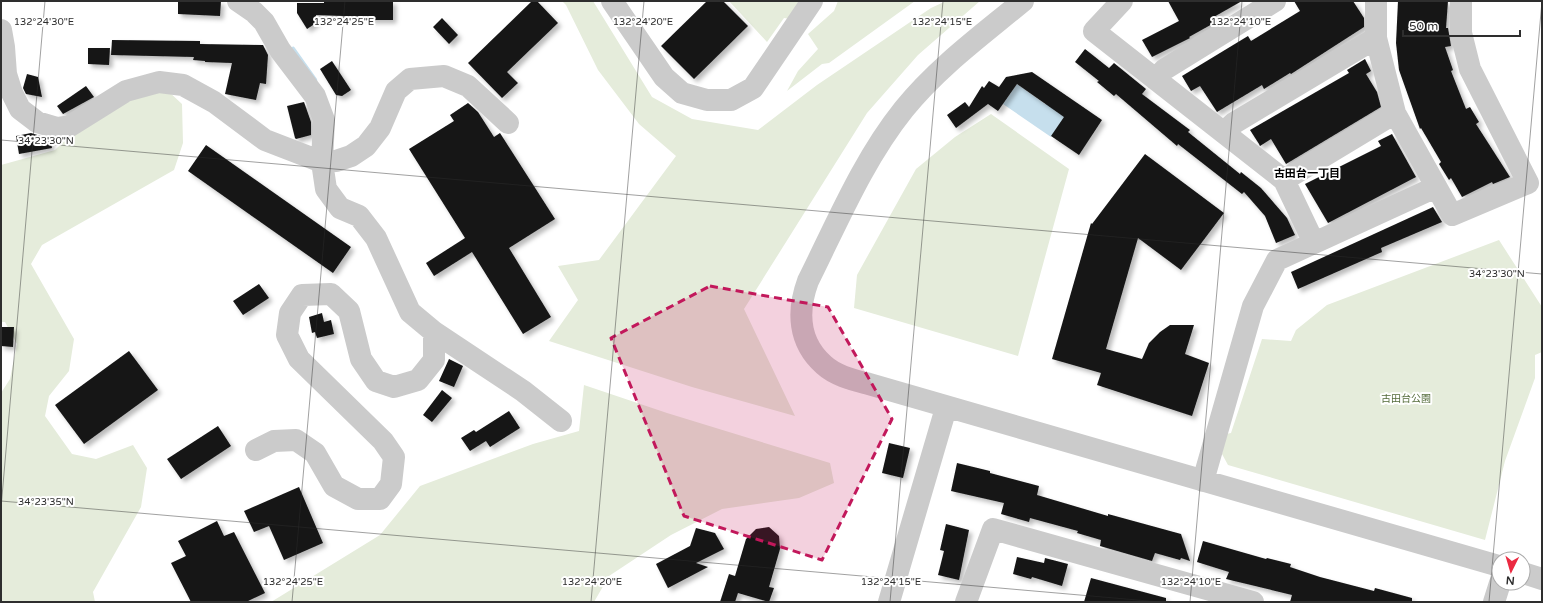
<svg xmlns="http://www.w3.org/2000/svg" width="1543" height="603" font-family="'Varela Round','Noto Sans JP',sans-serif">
<defs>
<filter id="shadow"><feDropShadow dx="3.5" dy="3.5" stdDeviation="2" flood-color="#0004"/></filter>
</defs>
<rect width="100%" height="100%" fill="#fff"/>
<path fill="#e5ecdb" d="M562,1H593L652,97L692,119L758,130L817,85L931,8L946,1H980L918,55L867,113L744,309L795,416L692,387L549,341L578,300L558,266L599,260L676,156L639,124L598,70L566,5Z
M729,1H802L791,19L784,18L767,42Z
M838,1H915L829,63L822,64L787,91L798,71L818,49L808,34L834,11Z
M167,90L182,104L183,143L174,170L42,245L31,264L74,339L69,371L49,396L45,416L72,454L96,459L133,445L147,468L141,507L93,592L95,602H1V393L10,379L17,344L5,322H1V165L55,150L71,134L134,95Z
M991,114L1069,169L1018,356L854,308L857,275L916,169L955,137Z
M1499,240L1542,307V352L1535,355V378L1505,461L1485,540L1228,465L1222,454L1226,434L1231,433L1262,339L1291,341L1296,330L1327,305Z
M584,385L667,413L830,463L834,483L799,498L722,509L671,535L609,576L594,602H271L380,535L420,486L533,444L579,431Z"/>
<path fill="#c6dfed" d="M1017,84L1045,104L1071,108L1051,137L1003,104Z"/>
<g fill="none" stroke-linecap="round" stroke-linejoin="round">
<path stroke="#c6dfed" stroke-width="4.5" d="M293,49L315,80"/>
</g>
<path fill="#151515" filter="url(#shadow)" d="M178,1H221L220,16L178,14Z
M324,1H393V20H370V17L316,15V23L307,29L297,13V3H324Z
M532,1H537L558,23L507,72L518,83L502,98L468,63Z
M707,1H723L748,26L694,79L661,46Z
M1168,1H1242L1212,18L1214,23L1189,37L1190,38L1152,57L1142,40L1179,21Z
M1294,1H1353L1364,18V27L1291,74L1290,73L1264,89L1262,85L1217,112L1200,86L1191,91L1182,76L1248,36L1251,41L1300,11Z
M1398,1H1448L1446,28H1448L1451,46L1445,47L1453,70L1451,71L1466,109L1470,107L1479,122L1476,124L1510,177L1493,184L1492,182L1462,197L1451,178L1449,180L1439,164L1441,162L1421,128L1420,129L1399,70L1396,43Z
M442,18L458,35L449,44L433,27Z
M112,40L200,41V44L263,45L268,55L266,84L260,83L256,100L225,94L232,63L205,62V61L193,60L194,57L111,55Z
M88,48H110L109,65L88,64Z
M1085,49L1109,68L1114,63L1146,89L1142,94L1190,130L1188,132L1240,174L1241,172L1261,188L1287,218L1295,235L1276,243L1265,216L1244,192L1242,194L1178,144L1177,146L1116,94L1114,96L1097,82L1099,81L1075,62Z
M1365,59L1371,71L1366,74L1377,92L1381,107L1286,164L1271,139L1260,146L1259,144L1250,130L1349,73L1347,70Z
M332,61L351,90L342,96L336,95L320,69Z
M1032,72L1102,120L1079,155L1051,136L1064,117L1017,84L998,111L988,104L956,128L947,115L965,102L969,107L982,86L984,88L989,81L999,87L1006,77Z
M27,74L38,77L42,97L26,94L23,88Z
M86,86L94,97L63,114L57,106Z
M304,102L311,122V135L296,139L295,138L287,106Z
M468,103L478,112L494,137L500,133L555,219L509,248L551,317L523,334L472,252L434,276L426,263L465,238L409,149L454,121L450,115Z
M31,133L50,139L52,148L19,154L16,136Z
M1392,134L1416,177L1328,223L1305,184L1381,146L1378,141Z
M206,145L351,247L333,273L188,171Z
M1145,154L1224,213L1181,270L1138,238L1106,349L1142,359L1149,343L1160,332L1170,325H1194L1185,354L1209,363L1192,416L1097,385L1101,373L1052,359L1091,223L1092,224Z
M1433,207L1442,222L1381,248L1382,252L1298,289L1291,272Z
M259,284L269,298L243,315L233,301Z
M322,313L324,322L331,320L334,334L317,338L315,332L312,333L309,317Z
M1,327H14L13,347L1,346Z
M129,351L158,390L84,444L55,405Z
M449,359L463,366L454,387L439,381Z
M442,390L452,398L432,422L423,415Z
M509,411L520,428L490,447L486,441L470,451L461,438L474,430L476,432Z
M218,426L231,446L181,479L167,459Z
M889,443L910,448L903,478L882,473Z
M957,463L990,471V473L1039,486L1037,495L1108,516V514L1181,534L1190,561L1181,558L1180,560L1155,553L1152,561L1100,546L1101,540L1077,533L1078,531L1030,518L1029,522L1001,514L1004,503L951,491Z
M299,487L323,543L284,560L269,526L254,532L244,511Z
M217,521L224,536L234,532L265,593L246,602H191L171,563L186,556L178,541Z
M946,524L969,530L959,580L938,575L944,551L940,550Z
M769,527L779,536L780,549L769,587L774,588L769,602L738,593L735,602H720L729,574L735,576L746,539L756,529Z
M696,528L715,533L724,549L696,563L708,567L668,588L656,564L690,546Z
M1203,541L1266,559L1267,558L1291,564L1290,567L1320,577L1374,591L1375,588L1412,598V602H1290L1292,595L1226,579L1229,572L1197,562Z
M1017,557L1044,563L1045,558L1068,564L1062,586L1032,577L1031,579L1013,574Z
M1091,578L1166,598V602H1084Z"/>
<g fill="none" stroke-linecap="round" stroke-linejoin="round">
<path stroke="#cbcbcb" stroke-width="22" d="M238,1L254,12L264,22L280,50L315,96L324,120L322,162L326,189L340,208L359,216L376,238L410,312L434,332V360L418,380L394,387L376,381L361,359L349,311L331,294L302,295L290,313L287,335L299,359L383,441L394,457L391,484L380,499H358L334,486L315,453L296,440L274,441L256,450
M612,1L664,77L682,93L707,100H731L753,88L812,1
M1023,1C982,35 938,67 904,109C863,160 837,223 808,281C797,311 798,342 824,365C836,376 854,380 869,384L1499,566
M1122,1L1094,31L1284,180L1314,243
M1376,1V38L1395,113L1452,215L1528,183L1470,69L1461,33V1
M1,30L4,47L6,74L12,93L20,109L37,122L57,128L70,126L126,91L159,82L183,85L214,102L265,140L322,162L336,161L351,156L366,146L380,128L396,91L410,79L444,76L468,86L508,123
M1155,79L1165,69L1275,1
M1224,132L1234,123L1376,38
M1284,180L1395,113
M434,332L523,391L561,421
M1203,481L1253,306L1277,260L1436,187
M1523,573L1542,579
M889,602L946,408
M966,602L993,529L1253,602
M1494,602L1500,583"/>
</g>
<path fill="#c2185b" fill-opacity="0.2" stroke="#c2185b" stroke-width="3" stroke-dasharray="8 5" stroke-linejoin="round" d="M710,286L828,307L892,419L822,560L684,516L611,338Z"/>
<path fill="none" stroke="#2e2e2e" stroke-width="1" stroke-opacity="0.45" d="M1,140L1542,274M1,501L1160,602M1,508L45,1M292,602L345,1M591,602L644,1M890,602L943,1M1190,602L1242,1M1489,602L1542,1"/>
<g text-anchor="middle" stroke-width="4" stroke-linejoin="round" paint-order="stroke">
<g font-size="10" fill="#536b3a" stroke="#fff">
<text x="1406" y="402">古田台公園</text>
</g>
<g font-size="11" font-weight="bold" fill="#000" stroke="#fff">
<text x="1307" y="177">古田台一丁目</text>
</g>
</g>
<g font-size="10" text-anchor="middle" fill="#2e2e2e" stroke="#fff" stroke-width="4" stroke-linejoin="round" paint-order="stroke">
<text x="44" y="25">132°24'30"E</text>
<text x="643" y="25">132°24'20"E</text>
<text x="1241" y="25">132°24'10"E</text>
<text x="344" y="25">132°24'25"E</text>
<text x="942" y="25">132°24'15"E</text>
<text x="46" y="144">34°23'30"N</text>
<text x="1497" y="277">34°23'30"N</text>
<text x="46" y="505">34°23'35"N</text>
<text x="293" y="585">132°24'25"E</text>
<text x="592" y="585">132°24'20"E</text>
<text x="891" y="585">132°24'15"E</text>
<text x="1191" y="585">132°24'10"E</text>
</g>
<rect width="1543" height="603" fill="none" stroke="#2e2e2e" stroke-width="4"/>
<g transform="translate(1511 571) rotate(185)"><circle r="19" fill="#ffffff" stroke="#ababab"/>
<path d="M0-3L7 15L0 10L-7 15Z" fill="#eb2a41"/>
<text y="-6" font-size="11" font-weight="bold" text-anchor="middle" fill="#2e2e2e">N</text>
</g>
<path d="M1403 30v6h117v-6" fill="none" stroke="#2e2e2e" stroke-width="2"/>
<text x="1409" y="30" font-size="12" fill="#2e2e2e" stroke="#ffffff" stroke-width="3" paint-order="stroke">50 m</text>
</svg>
